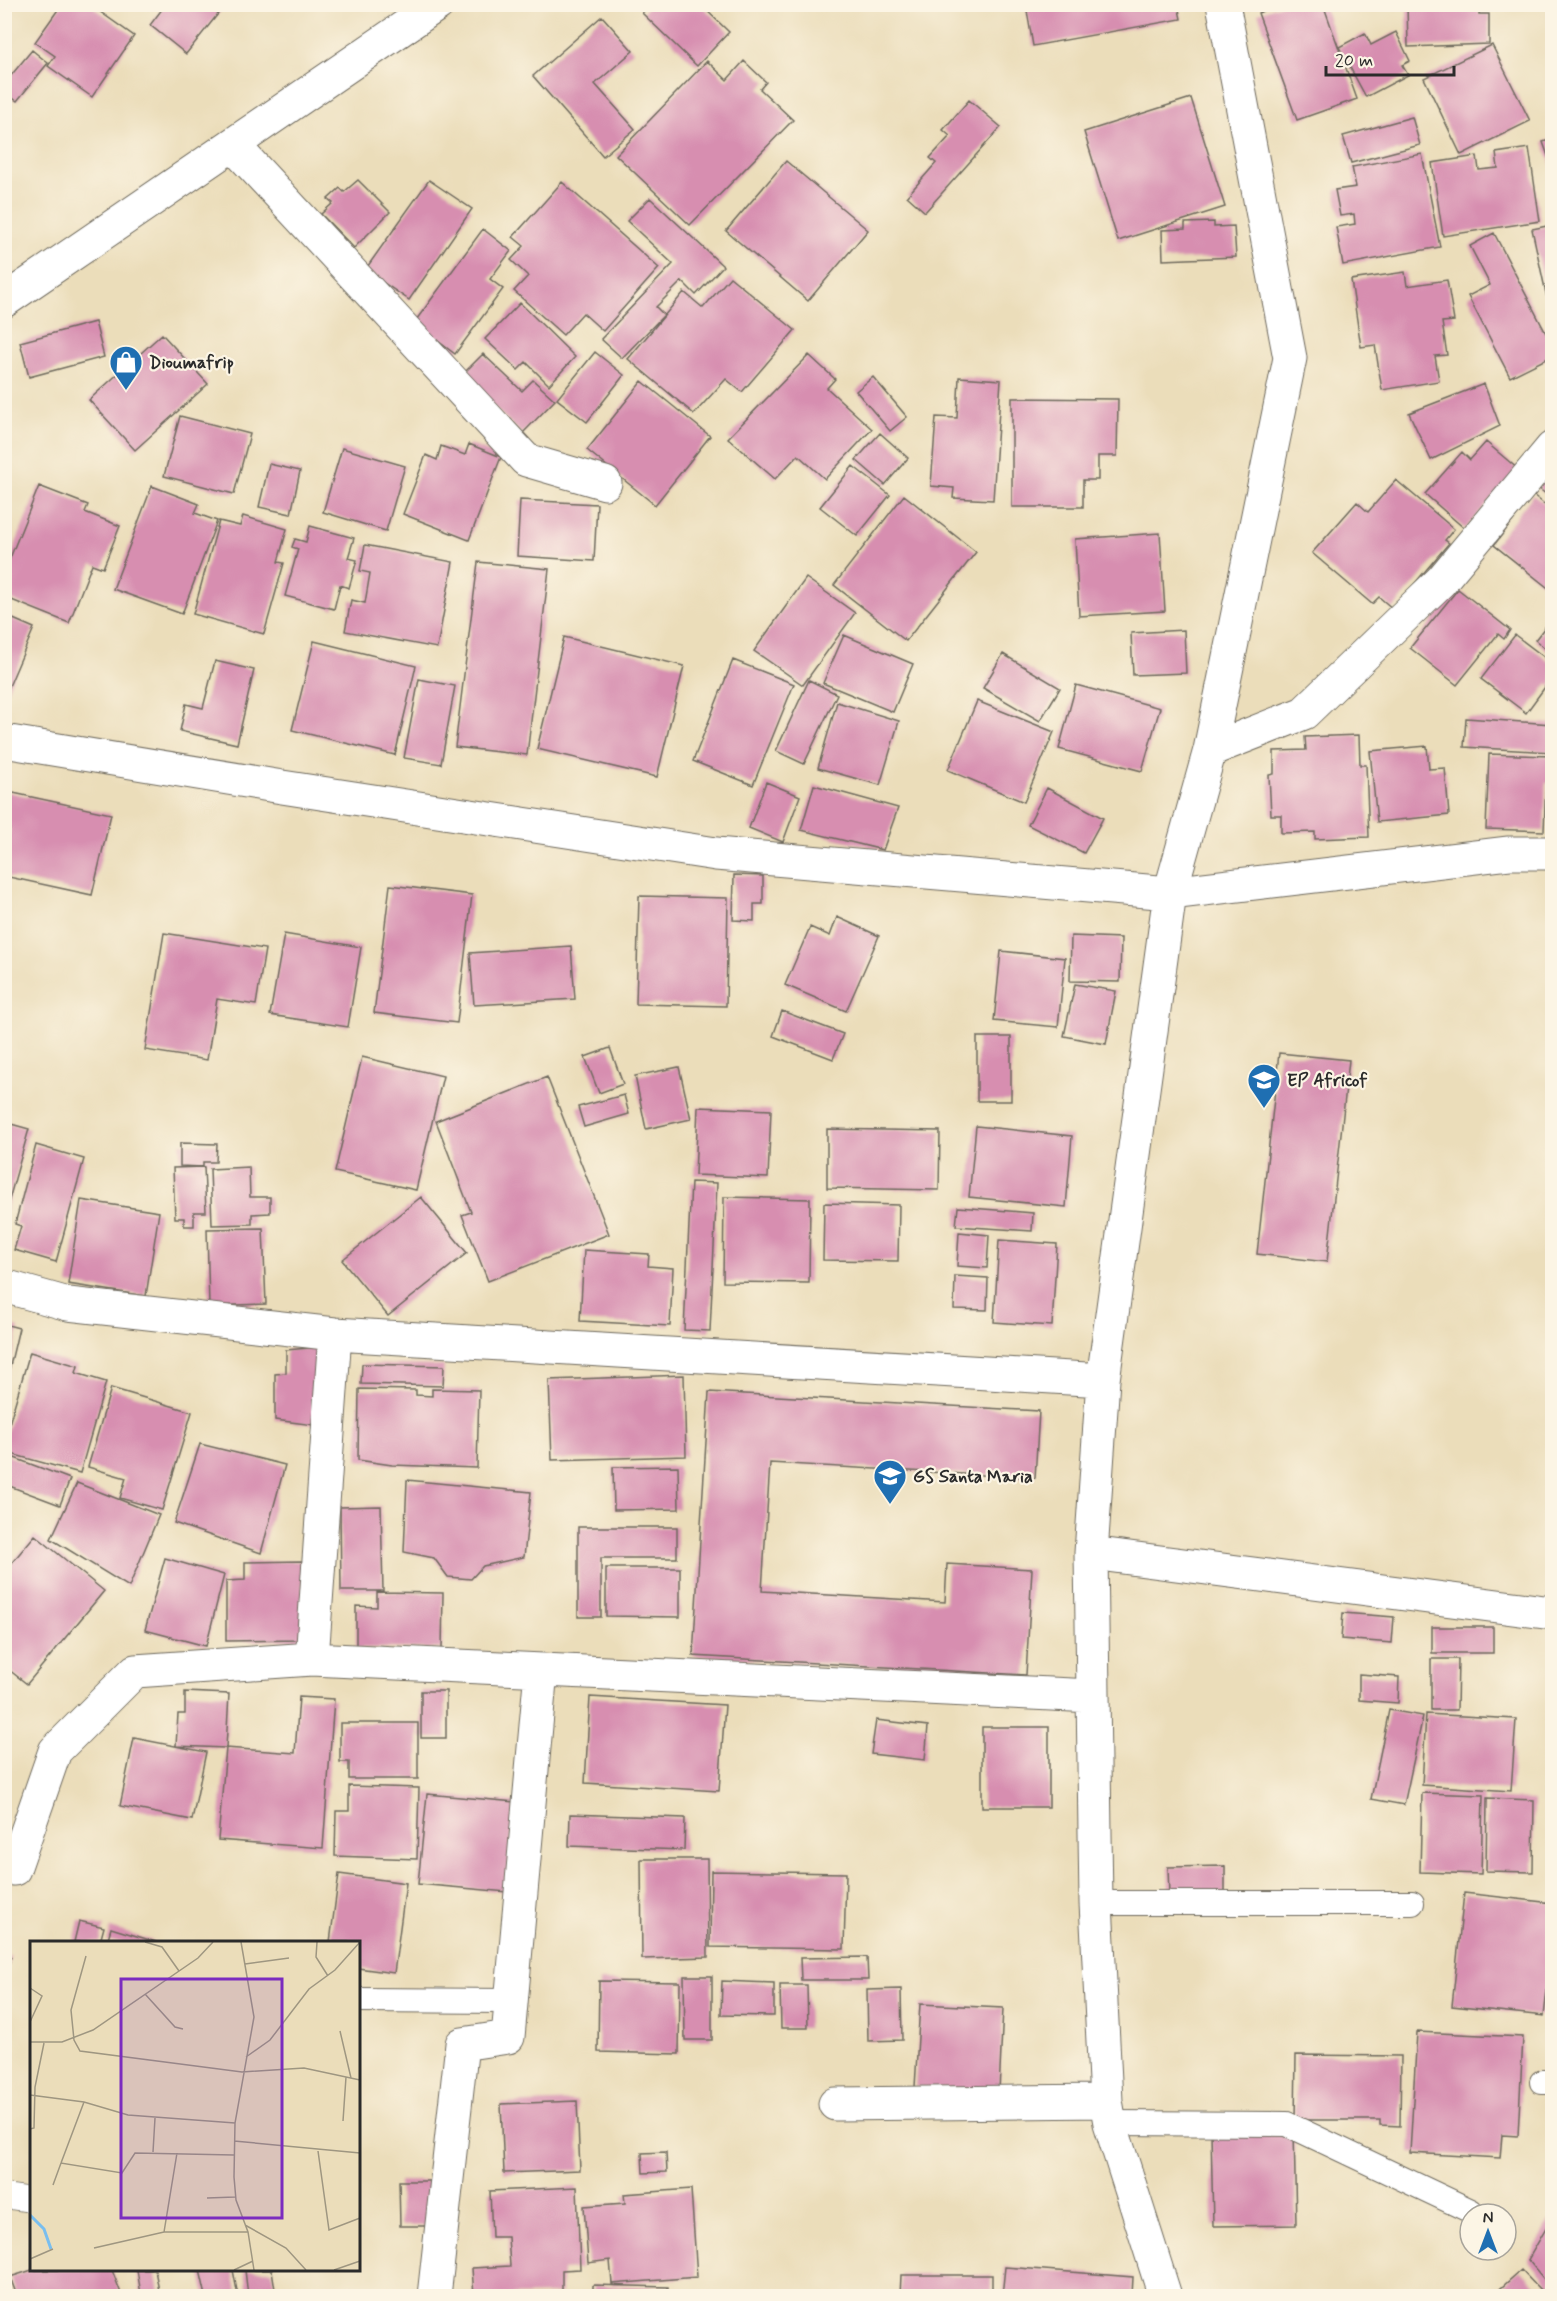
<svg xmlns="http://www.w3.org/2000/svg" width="1557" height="2301" font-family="Mynerve,sans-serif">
<rect width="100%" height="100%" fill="#fcf5e5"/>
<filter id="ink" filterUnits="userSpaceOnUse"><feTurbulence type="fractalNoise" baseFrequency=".0167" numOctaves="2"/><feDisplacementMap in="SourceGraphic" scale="12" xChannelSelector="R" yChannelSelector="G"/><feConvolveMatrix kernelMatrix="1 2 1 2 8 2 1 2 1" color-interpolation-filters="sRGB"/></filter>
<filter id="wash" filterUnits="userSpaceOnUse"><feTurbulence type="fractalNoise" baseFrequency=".008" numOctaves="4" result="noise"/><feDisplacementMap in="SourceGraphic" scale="24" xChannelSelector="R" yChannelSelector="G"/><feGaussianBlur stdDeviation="1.35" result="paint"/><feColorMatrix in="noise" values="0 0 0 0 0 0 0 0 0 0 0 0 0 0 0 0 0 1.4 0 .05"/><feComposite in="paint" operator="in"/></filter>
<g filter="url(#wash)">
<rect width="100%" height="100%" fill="#ebddba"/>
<g id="blocks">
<path fill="#d78eb0" d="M62,4H89L134,36L92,97L48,66L55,56L35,42Z
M166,4H226L186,54L150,25Z
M651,4H700L729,32L697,66L642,13Z
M1283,4H1323L1357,99L1297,120L1258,13Z
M1407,4H1479V14H1489V44L1408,47Z
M1026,5H1178L1181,19L1033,46Z
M602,16L633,51L595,84L635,129L603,156L533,76Z
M1396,32L1410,61L1402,65L1408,75L1366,97L1339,47L1365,33L1371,45Z
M1492,45L1530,121L1461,155L1424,78Z
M32,50L48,63L17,101L4,92V84Z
M707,61L727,80L744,61L766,82L760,89L793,120L690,225L616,155Z
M1191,98L1225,207L1118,241L1084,132Z
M969,100L1001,127L925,212L907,196L936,163L930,158L950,136L943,130Z
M1412,117L1420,145L1351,163L1343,136Z
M1552,139V167L1543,142Z
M1529,148L1540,221L1443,236L1432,163L1477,156L1479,170L1498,168L1496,153Z
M1422,154L1440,247L1343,265L1336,227L1355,224L1354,214L1340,216L1335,190L1356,187L1352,167Z
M786,161L868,230L808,301L726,231Z
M358,180L390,212L354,248L321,214L333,203L328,199L340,188L344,192Z
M429,180L472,209L409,300L365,270Z
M562,182L659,268L603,331L583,313L563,335L514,291L528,276L511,260L524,246L513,237Z
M650,198L723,266L696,295L682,281L656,307L664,315L622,358L601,339L673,264L627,221Z
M1214,222V227L1234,226L1236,257L1163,260L1162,230L1185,229V223Z
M1552,225V297L1547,298L1532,229Z
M483,229L511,251L490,279L503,289L455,354L439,342L411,327Z
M1494,233L1552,345V356L1510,377L1468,296L1490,285L1470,246Z
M1405,272L1407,286L1447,280L1454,321L1442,322L1447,355L1435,356L1439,381L1382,390L1375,345L1361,347L1351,280Z
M730,277L795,330L742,392L726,379L694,414L628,359L684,292L703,308Z
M520,303L575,357L549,385L526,362L518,370L485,339Z
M95,322L104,357L29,377L20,342Z
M162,334L208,384L135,450L89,400Z
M595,352L624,375L587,422L557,399Z
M483,354L522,391L533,380L555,400L522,434L461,376Z
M809,355L835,379L827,388L872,429L825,479L798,455L775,479L728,438Z
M873,377L907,417L890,431L856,391Z
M959,377L1001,380L993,500L953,498L954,488L931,486L936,417L957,418Z
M642,381L710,436L655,505L587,450Z
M1484,384L1500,426L1431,460L1409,413Z
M1012,398L1118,399L1117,456H1098V480H1083V507H1012Z
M180,416L250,434L234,494L164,476Z
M880,433L908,458L885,485L856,460Z
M1486,442L1518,469L1465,529L1425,494L1462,452L1470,460Z
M469,444L501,457L469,540L403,514L426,455L437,460L441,446L465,455Z
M342,448L405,466L386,531L323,512Z
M269,464L300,471L291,514L259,507Z
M853,466L890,495L857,536L820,507Z
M1552,468V499L1537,487Z
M1396,480L1454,529L1445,540L1449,543L1393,609L1379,597L1372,604L1312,553L1357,502L1368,512Z
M39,486L88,505L85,512L120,526L103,568L92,564L69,623L4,597V573Z
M152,486L199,504L195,513L217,521L182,614L113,589Z
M904,495L976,552L906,641L834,585Z
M1533,495L1552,510V591L1494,545Z
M520,500L597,504L594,561L517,556Z
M243,516L287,529L278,562L284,563L264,634L193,614L219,521L240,526Z
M310,526L354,538L348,558L357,560L349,588L340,585L334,609L285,596L298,549L292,547L295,539L306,542Z
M1160,533L1165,611L1079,616L1075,539Z
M365,545L453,562L437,648L345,631L351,600L365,603L370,573L360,571Z
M478,562L549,569L527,755L455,747Z
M806,578L855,613L803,685L754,651Z
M1458,589L1510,630L1504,639L1498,634L1457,685L1410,648Z
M4,615L34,628L4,698Z
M1552,618V654L1535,640Z
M1184,630L1186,673L1133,675L1131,633Z
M844,635L913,664L893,712L823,683Z
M1515,635L1552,663V687L1548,683L1526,713L1481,679Z
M564,637L684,666L657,777L537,749Z
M314,641L416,666L395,755L292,730Z
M1003,654L1060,688L1040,721L983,688Z
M733,660L794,684L753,785L693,761Z
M215,661L254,670L237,744L180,731L186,704L203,708Z
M419,679L455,686L441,764L404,758Z
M809,680L837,694L804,764L776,751Z
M1076,685L1160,708L1142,771L1059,749Z
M977,701L1054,732L1024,802L948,770Z
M837,702L899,721L880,785L818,768Z
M1466,718L1552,724V752L1464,747Z
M1359,735L1360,765H1366L1369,837L1315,839V832L1281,833V815H1271L1269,775L1274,774V751L1306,750L1305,737Z
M1427,746L1429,769L1445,768L1449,815L1377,822L1370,751Z
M1489,754L1552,756V783H1546L1544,831L1486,829Z
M766,782L800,796L783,842L749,828Z
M814,785L898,808L883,850L801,830Z
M1047,788L1103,818L1084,853L1028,825Z
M4,791L111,814L92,895L4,876V853L10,828L4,827Z
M734,875L763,876V904H754V921L733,920Z
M390,885L472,895L457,1023L374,1013Z
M639,896L728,898L726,1006L636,1004Z
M837,917L879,936L846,1011L785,985L810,927L830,936Z
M164,933L265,949L256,1005L217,999L207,1060L145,1050Z
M284,934L361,947L348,1027L270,1015Z
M1071,936L1121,938L1120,982L1070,981Z
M571,946L575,999L474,1005L470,953Z
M1001,951L1065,958L1058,1027L994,1021Z
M1075,984L1116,991L1106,1044L1064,1036Z
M782,1011L843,1034L833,1059L773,1036Z
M977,1037H1011V1101H977Z
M610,1048L623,1084L599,1093L585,1057Z
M1279,1053L1349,1060L1327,1262L1257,1254Z
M362,1057L443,1076L416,1190L335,1172Z
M679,1067L691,1119L646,1129L635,1076Z
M547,1077L609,1234L488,1281L462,1215L471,1212L436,1121Z
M624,1095L629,1114L584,1127L578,1107Z
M698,1107L771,1110L768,1178L695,1175Z
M4,1122L29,1129L5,1214H4Z
M976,1126L1072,1136L1066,1207L969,1197Z
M827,1129L940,1131L939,1190L827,1188Z
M180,1143L217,1144L216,1162H203V1167L180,1166Z
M36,1145L84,1159L56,1262L14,1250L21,1226L15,1224Z
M204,1167L206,1212H194V1226H184V1218H175L173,1168Z
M249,1167L250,1197H270V1213L252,1214V1224L212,1225L210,1169Z
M691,1182L717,1183L710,1331L684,1330Z
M421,1197L467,1253L388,1316L342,1260Z
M724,1197L810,1199L809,1283L723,1282Z
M81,1200L159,1212L146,1296L68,1284Z
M824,1203L899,1205L898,1261L823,1260Z
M958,1207L1033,1213L1032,1231L956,1226Z
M263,1228L266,1304L209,1306L207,1229Z
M959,1232L989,1235L987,1268L957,1266Z
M999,1240L1057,1244L1052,1326L994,1322Z
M584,1250L649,1254L648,1266L673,1268L670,1326L580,1321Z
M955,1276L988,1278L987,1310L954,1309Z
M4,1324L19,1328L5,1387H4Z
M321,1347L314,1425L275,1420V1374L286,1373V1350Z
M30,1352L78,1366L76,1373L106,1382L80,1473L4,1452V1441Z
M362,1364L444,1366L443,1386L361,1384Z
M684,1375L686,1456L552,1460L549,1380Z
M111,1388L192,1412L162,1510L120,1498L126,1478L88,1467Z
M359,1389L416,1390V1395L432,1396V1389L479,1390L477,1468L392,1465L358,1460Z
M709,1392L1039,1411L1035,1478L770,1463L762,1591L945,1602L947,1564L1032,1569L1026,1675L693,1656Z
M200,1444L285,1465L261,1553L174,1523Z
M4,1454L70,1479L60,1505L4,1484Z
M678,1466L679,1509L614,1510L613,1467Z
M407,1480L531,1492L524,1557L483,1566L471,1579L448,1577L434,1558L404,1552Z
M77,1483L159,1515L129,1587L51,1539Z
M381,1506L383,1591H341L340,1507Z
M578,1527H677V1558H601V1617H578Z
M35,1535L104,1591L27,1684L4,1666V1572Z
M165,1558L224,1575L206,1646L145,1630Z
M303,1561L304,1640L226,1641V1581L245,1580V1562Z
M606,1568H680V1617L606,1616Z
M377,1592L443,1593L442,1649L356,1648V1606L377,1607Z
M1343,1613L1394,1617L1392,1643L1341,1639Z
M1432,1627H1493V1653H1432Z
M1431,1659H1458L1457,1710H1431Z
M1359,1674L1399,1677L1398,1703L1359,1700Z
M421,1691H446V1738H421Z
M185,1692L229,1694L226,1748L176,1746L178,1714H185Z
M299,1697L334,1699L323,1848L218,1840L226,1748L295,1753Z
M590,1697L725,1705L719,1791L585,1783Z
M1389,1710L1423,1716L1404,1805L1371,1799Z
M1426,1714L1516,1719L1511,1791L1422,1785Z
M876,1720L928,1726L925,1760L871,1754Z
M340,1723H418V1779H349V1762H340Z
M982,1727H1049V1807H982Z
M134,1738L206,1752L192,1820L120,1806Z
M349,1786L419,1788L417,1859L335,1856L336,1811H349Z
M1422,1793L1483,1795L1481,1874L1420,1872Z
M427,1794L515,1802L507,1892L418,1884Z
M1487,1798L1534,1800L1533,1872L1486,1871Z
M570,1814L685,1818L684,1850L569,1846Z
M641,1859H707L708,1957L642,1959Z
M1225,1866V1894L1169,1895L1168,1867Z
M711,1871L846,1873L844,1949L710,1947Z
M339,1874L406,1883L394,1973L358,1968V1942H330Z
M1464,1893L1552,1903V1947L1544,2016L1452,2006Z
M79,1921L104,1927L100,1942H74Z
M111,1928L156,1942H107Z
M4,1955L11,1957L5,1976L4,1975Z
M867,1957L868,1980H801L800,1958Z
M684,1976H712V2040H685Z
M599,1981L680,1982L679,2054L598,2052Z
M722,1981L774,1983V2016L721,2015Z
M780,1985H807L808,2028H781Z
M901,1989L902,2040L868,2041L867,1990Z
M920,2004L1003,2008L999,2091L915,2087Z
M1417,2032L1523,2037L1518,2136L1502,2135L1500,2158L1410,2153Z
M1296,2055L1401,2056L1400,2126L1380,2125V2120H1295Z
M577,2101L580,2170L504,2173L501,2104Z
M1294,2130L1296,2225L1213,2226L1211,2132Z
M666,2152L667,2172L643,2173L642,2153Z
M399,2181H432L433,2226H400Z
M577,2187L580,2269L562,2270V2294L474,2296L472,2268L510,2266L508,2237H492L490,2191Z
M691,2189L697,2277L612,2284L610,2260L588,2263L584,2206L625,2203L624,2194Z
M1552,2218V2289L1528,2260Z
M1005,2267L1133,2277L1132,2296H1002Z
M32,2270H112L122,2296H17L10,2277Z
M137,2270H155L159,2291L141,2294Z
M200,2270H233L238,2296H206Z
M245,2270H272L276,2296H248Z
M1521,2270L1546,2296H1492Z
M901,2275H992V2296H900Z
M593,2285L668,2287V2296H593Z"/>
</g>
</g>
<g filter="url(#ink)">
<use href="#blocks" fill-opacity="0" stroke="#6e695d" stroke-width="1.5"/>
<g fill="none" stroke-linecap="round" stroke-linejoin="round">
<defs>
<path id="lane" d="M1096,1903H1412
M358,2000L511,2001
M1542,2082H1552
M1110,2123L1287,2124L1471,2211
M4,2196L32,2200"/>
<path id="street" d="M233,145L526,460L605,483
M4,741L282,787L716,854L1170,893L1509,853H1552
M1210,750L1304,713L1441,581L1552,448
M4,1286L68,1304L335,1334L1103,1380
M1091,1553L1552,1613
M312,1659L335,1334
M4,1867L14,1869L55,1751L135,1671L312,1659L1093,1696
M835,2104L1106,2101
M434,2296L462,2044L508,2037L541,1670
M1165,2296L1110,2123L1106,2101L1096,1903L1091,1553L1103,1380L1170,893L1210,750L1290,358L1223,4"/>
<path id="primary" d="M4,301L438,4"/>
</defs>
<use href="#lane" stroke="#6e695d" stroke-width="26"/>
<use href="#street" stroke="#6e695d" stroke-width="35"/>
<use href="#primary" stroke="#6e695d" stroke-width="35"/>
<use href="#lane" stroke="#fff" stroke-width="24"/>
<use href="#street" stroke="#fff" stroke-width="33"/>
<use href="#primary" stroke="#fff" stroke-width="33"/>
</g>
</g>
<defs>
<symbol id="shop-pin" viewBox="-11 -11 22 30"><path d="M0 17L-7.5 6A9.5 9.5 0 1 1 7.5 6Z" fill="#1f6fb2" stroke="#fcf5e5"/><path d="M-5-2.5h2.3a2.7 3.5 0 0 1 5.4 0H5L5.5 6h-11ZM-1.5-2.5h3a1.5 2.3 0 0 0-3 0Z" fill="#fff"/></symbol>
<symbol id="school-pin" viewBox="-11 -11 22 30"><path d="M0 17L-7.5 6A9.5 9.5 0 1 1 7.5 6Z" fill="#1f6fb2" stroke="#fcf5e5"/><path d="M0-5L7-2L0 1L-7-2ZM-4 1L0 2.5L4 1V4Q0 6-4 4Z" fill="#fff"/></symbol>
</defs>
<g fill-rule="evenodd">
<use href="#shop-pin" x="107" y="343" width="38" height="52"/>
<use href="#school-pin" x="1245" y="1061" width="38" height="52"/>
<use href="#school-pin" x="871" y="1457" width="38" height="52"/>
</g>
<g text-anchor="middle" stroke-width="4.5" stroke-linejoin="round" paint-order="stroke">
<g font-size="18" font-weight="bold" fill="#2b2b2b" stroke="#fcf5e5" text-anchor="start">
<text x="149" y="368">Dioumafrip</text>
<text x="1287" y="1086">EP Africof</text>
<text x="913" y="1482">GS Santa Maria</text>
</g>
</g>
<g transform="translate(30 1941)">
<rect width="330" height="330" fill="#ebddba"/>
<path fill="none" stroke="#79beef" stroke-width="3" d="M0,274L14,288L21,308"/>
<path fill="none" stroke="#9e9681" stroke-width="1.5" d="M115,1L132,6L149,30M211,1L224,76L205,182L204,236L206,259L218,291L224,329M287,1L286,16L298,35M56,15L41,69L44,99L50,110L212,131L274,127L330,139M215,23L259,17M0,47L12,55L0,81M115,53L145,86L153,88M310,90L321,137M0,101H32L63,89L168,17L183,1M216,116L240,99L279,48L305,29L330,1M0,154L54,161L98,174L205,182M313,180L316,136M0,188L4,187L5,146L14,102M204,200L330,212M288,210L299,289L330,277M123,211L125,177M31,222L54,161M23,244L31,222L92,232L105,212L204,214M177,257L205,256M215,284L256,307L276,329M134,291L147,212M64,307L134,291H218M0,318L23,308M204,329L223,320M304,329L330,320"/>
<path fill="#7b2cbf" fill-opacity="0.15" stroke="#7b2cbf" stroke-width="3" d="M91,38H252V277H91Z"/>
<rect width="330" height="330" fill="none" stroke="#2b2b2b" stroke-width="3"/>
</g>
<rect width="1557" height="2301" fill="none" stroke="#fcf5e5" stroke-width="24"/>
<g transform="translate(1488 2232)"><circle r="28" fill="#fcf5e5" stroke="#a8a49b" stroke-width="1.5"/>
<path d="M0-4.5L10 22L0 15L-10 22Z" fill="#1f6fb2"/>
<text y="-9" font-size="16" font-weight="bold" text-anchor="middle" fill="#2b2b2b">N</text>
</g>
<path d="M1326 66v9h128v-9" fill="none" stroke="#2b2b2b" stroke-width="3"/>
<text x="1335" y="66" font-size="18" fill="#2b2b2b" stroke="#fcf5e5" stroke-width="4.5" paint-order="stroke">20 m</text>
</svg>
